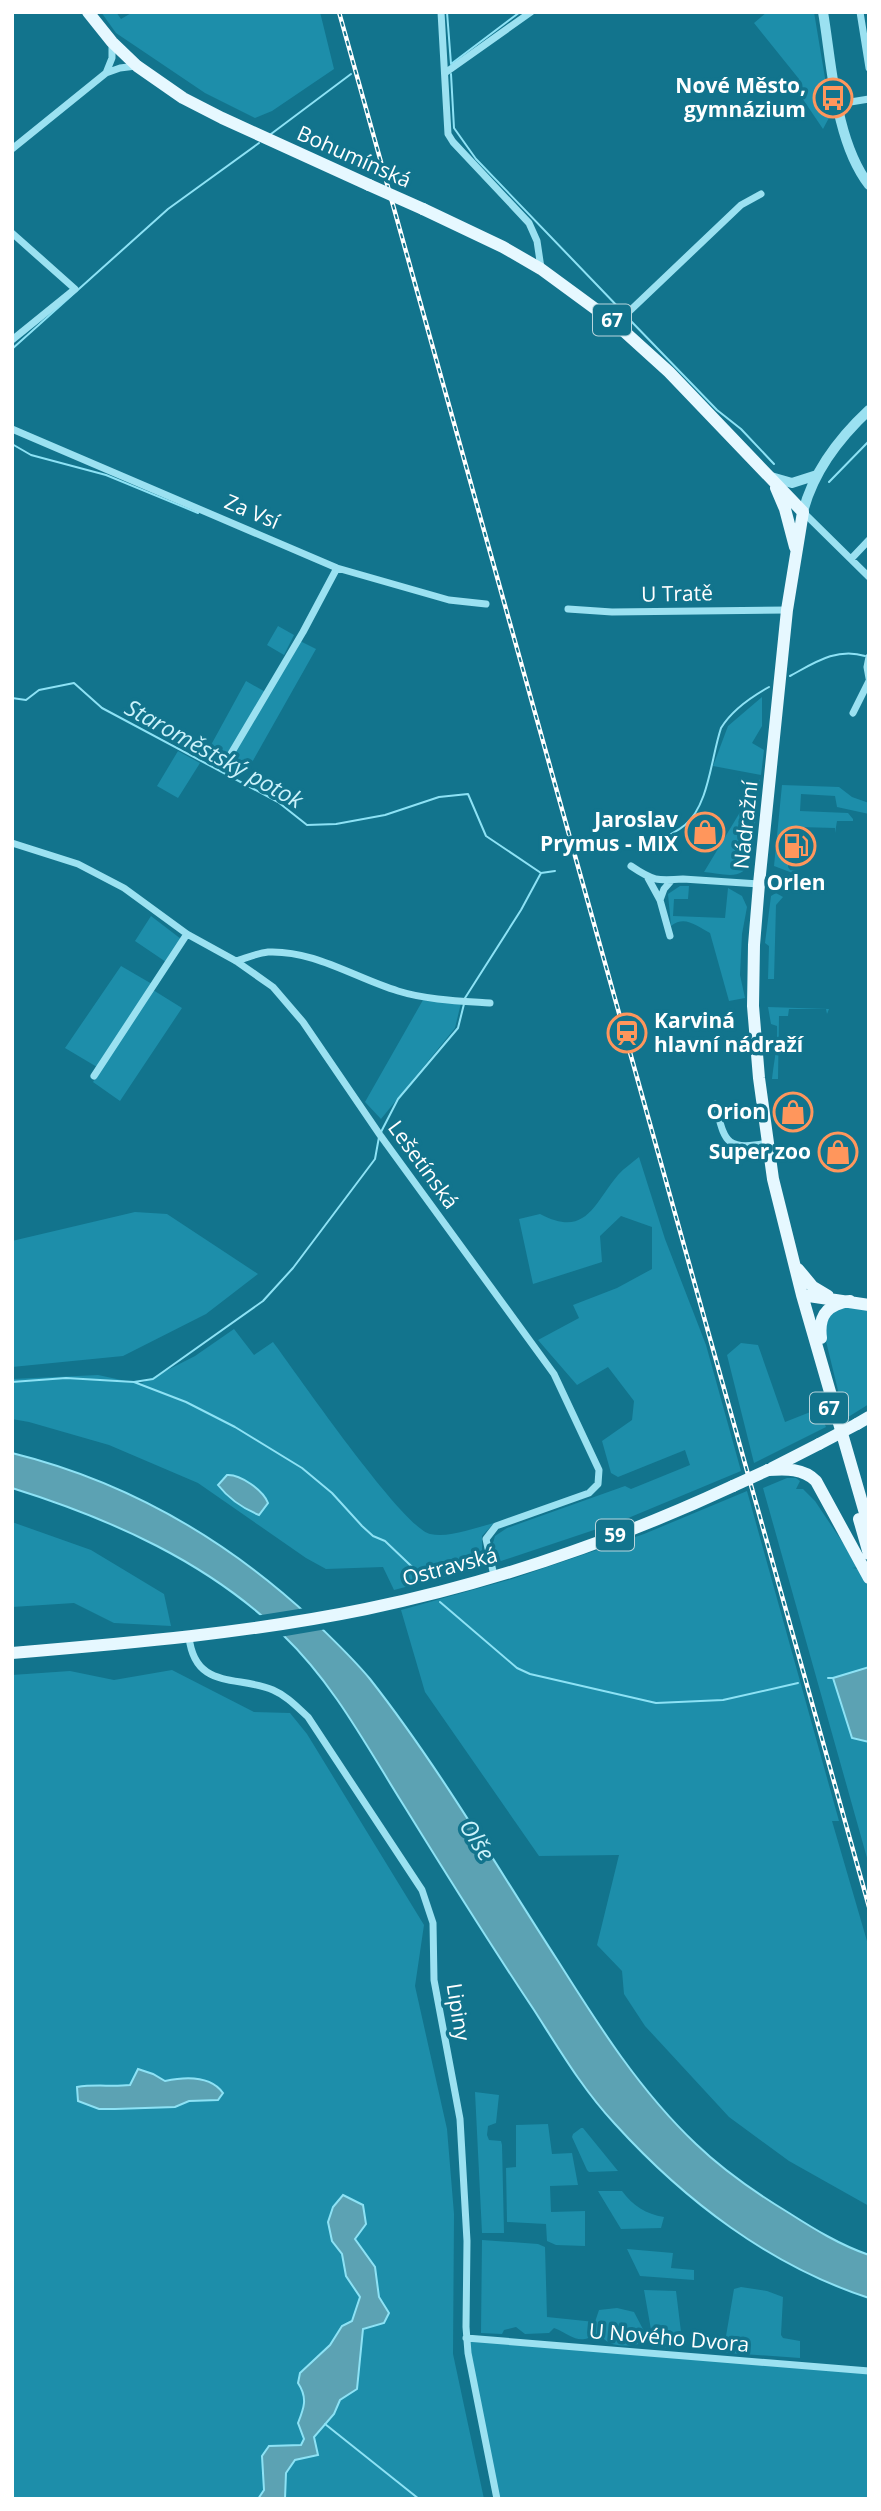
<svg xmlns="http://www.w3.org/2000/svg" width="881" height="2511" font-family="'Open Sans',sans-serif">
<rect width="100%" height="100%" fill="#12748d"/>
<path fill="#1d8eaa" fill-rule="evenodd" d="M101,12H116L121,19L133,12H320L334,69L272,111L255,118L205,93L116,33Z
M767,12H814L831,114L823,129L794,86L781,79H799L754,23Z
M278,626L294,635L284,655L267,645Z
M300,641L316,649L246,773L225,761L222,766L205,756L246,681L269,694Z
M762,697V726L752,743L764,750L761,775L713,766L728,726Z
M178,751L200,763L178,798L157,786Z
M760,779L751,859C743,883 723,873 704,872Z
M782,785L839,787L852,797L869,803V814L837,807L835,796L801,794L800,811L848,813L853,819V821H837L835,833V828L799,827L798,832L790,835L788,867L790,870L798,871V875L774,866Z
M680,886H689L688,899H674L673,916L725,918L728,888L742,896L747,907L742,934L740,975L745,998L729,1001L710,933C696,926 685,915 671,926L668,894Z
M776,893L783,897L776,905L774,979H768L769,946L765,943L771,896Z
M151,916L181,939L166,962L135,941Z
M121,966L152,984L97,1067L65,1048Z
M153,990L182,1008L120,1101L93,1082Z
M423,1000L461,1003L455,1028L381,1119L365,1102Z
M768,1007L829,1009L827,1014L826,1009H789L788,1016H779L778,1079H772C774,1061 778,1044 777,1026L771,1024Z
M639,1157L665,1239L706,1345L741,1471L621,1521L498,1562L491,1550L495,1536L507,1528L625,1486L631,1489L690,1465L685,1450L618,1477L611,1473L602,1441L632,1420L634,1401L608,1367L577,1385L538,1340L579,1318L573,1305L617,1288L652,1269V1227L621,1216L600,1236L602,1262L533,1284L519,1219L540,1214C586,1238 593,1205 618,1175C624,1168 632,1163 639,1157Z
M135,1212L167,1214L258,1274L206,1314L123,1356L12,1367V1241Z
M844,1307L869,1311V1404L845,1419L824,1333L830,1312Z
M234,1329L254,1355L273,1342C297,1374 402,1527 430,1534C450,1538 474,1528 494,1523L482,1536V1567L394,1590L383,1567L326,1569L306,1558L198,1483L109,1445L29,1422L12,1419V1379L98,1375L140,1384L195,1356ZM234,1475L266,1497L259,1514L242,1507L218,1485L222,1479Z
M741,1343L758,1345L785,1422L818,1409L826,1427L754,1463L727,1355Z
M787,1478H796L800,1481L796,1489H803L815,1501L859,1567L852,1568L860,1569L869,1584V1667L833,1678L852,1738L869,1742V1865L763,1488Z
M747,1491L839,1821H832L869,1948V2206L789,2161L729,2117L645,2026L624,1994L622,1971L597,1945L619,1855L539,1856L425,1692L401,1610L512,1579L644,1534Z
M12,1522L91,1550L164,1594L171,1626L114,1623L74,1603L12,1607Z
M172,1670L254,1712L290,1713L307,1734L424,1925L415,1986L447,2129L454,2214L453,2354L484,2499H12V1675L70,1671L114,1680Z
M475,2092L499,2095L496,2123L488,2126L487,2135L489,2140L501,2141L502,2145L504,2233H482Z
M548,2124L552,2154L572,2153L578,2185L550,2186L551,2212L585,2211V2246L556,2245L547,2241L546,2224L507,2222L506,2168L516,2167V2125Z
M581,2128H583L618,2171L589,2172L587,2170L572,2137L573,2134Z
M598,2191H622C633,2206 646,2214 664,2217L661,2228L621,2229Z
M482,2240L538,2244L545,2247L547,2317L595,2322L599,2310L617,2308L634,2312L645,2333L644,2342C637,2346 619,2347 610,2343C605,2341 602,2336 596,2334C578,2346 572,2335 554,2328L549,2333L525,2334L516,2327L504,2330L502,2334L481,2333Z
M627,2249L673,2253L671,2268L694,2270V2280L640,2276Z
M741,2287L767,2291L783,2297L781,2335L783,2338L800,2341V2358L728,2353L707,2348L708,2337L726,2336L734,2289Z
M644,2290L676,2291L683,2348L654,2347Z
M466,2338L869,2371V2499H497Z"/>
<path fill="#5ca2b3" stroke="#8de2f5" stroke-width="2" d="M12,1453C125,1481 226,1539 311,1618C331,1638 352,1657 370,1679C439,1767 497,1867 558,1961C599,2026 640,2091 696,2144C724,2171 756,2193 789,2213C814,2229 840,2245 869,2255V2298C770,2266 684,2200 615,2124C583,2090 559,2049 534,2010C490,1944 448,1877 406,1809C368,1749 335,1685 283,1635C208,1562 111,1519 12,1488Z
M227,1475C240,1474 263,1490 268,1503L259,1515C242,1508 229,1499 218,1485Z
M869,1667V1742L852,1738L833,1678Z
M138,2069L153,2074L165,2081C184,2077 210,2075 223,2093L218,2100L189,2101L175,2107L115,2109H99L78,2101L77,2087C95,2084 112,2087 130,2085Z
M343,2195L363,2205L366,2224L355,2239L375,2267L379,2297L389,2313L384,2323L363,2329L357,2389L340,2400L334,2414L314,2437L318,2455L295,2460L286,2473L285,2499H258L264,2490L262,2456L269,2446L301,2445L304,2439L298,2423C304,2408 308,2398 298,2383L300,2373L330,2345L342,2326L352,2321L360,2297L346,2276L342,2254L332,2241L328,2222L333,2207Z"/>
<path fill="#12748d" d="M305,1608L327,1629L280,1637L255,1616Z"/>
<g fill="none" stroke-linecap="round" stroke-linejoin="round">
<path stroke="#8de2f5" stroke-width="2" d="M447,12L451,64
M451,64L520,12
M451,74L454,128L476,159L621,310
M271,134L351,74
M628,318L717,410L741,429L774,464
M12,349L168,209L259,143
M12,444L31,455L106,475L198,513
M829,482L869,441
M790,676C814,663 837,647 865,656
M12,698L26,700L39,690L74,683L102,708L278,802L307,825L336,824L385,815L439,797L468,794L486,836L541,873L555,871
M640,848C655,841 672,836 685,825C709,805 711,758 721,728C732,710 751,697 769,687
M465,998L521,910L541,873
M381,1132L398,1099L458,1028L464,1004
M12,1382L66,1378L134,1382L186,1402L235,1427L302,1468L332,1493L362,1526L373,1536L385,1541L428,1582
M134,1382L153,1379L263,1301L293,1268L375,1159L379,1137
M440,1602L517,1668L530,1674L656,1703L723,1700L798,1683
M828,1678H833
M325,2424L419,2499"/>
<path stroke="#9be1f1" stroke-width="7" d="M441,12L448,134L453,142L529,223L537,241L541,268
M860,12L869,68
M106,73L120,68L136,66
M445,73L531,12
M838,104L869,99
M12,149L106,73L112,58V42
M12,233L75,289L12,340
M616,324L741,205L761,194
M12,429L337,568L449,600L486,604
M803,512L869,577
M851,559L869,540
M568,609L612,612L787,610
M869,657L867,667L869,678
M853,713L869,681
M229,757L303,632L337,568
M12,843L78,864L124,888L187,934L236,961L273,987L303,1022L380,1135L554,1374L599,1470L598,1484L589,1493L496,1526L486,1539L494,1576
M631,866C653,881 657,881 683,879L759,884
M648,878L660,900L670,936
M660,900L664,889L671,881
M236,961C246,958 258,953 268,952C314,950 355,978 398,991C427,1000 460,1001 490,1003
M94,1076L187,934
M715,1104C725,1140 724,1152 767,1143
M189,1637C195,1690 237,1675 273,1690C287,1696 297,1707 308,1717L422,1890L433,1923L434,1980L460,2119L467,2241L466,2327L468,2353L497,2499
M466,2338L869,2371"/>
<path stroke="#9be1f1" stroke-width="10" d="M823,12C832,65 835,141 869,185
M771,477L792,483L817,475
M803,512C813,472 839,438 869,410"/>
<path stroke="#e6f8ff" stroke-width="12" d="M88,12L112,42L137,66L183,98L222,118L369,185
M423,209L503,247L541,269L616,324L669,372L803,512L787,610L759,884L754,945L753,1006L759,1078L773,1179L802,1295L869,1527
M776,488L785,509L795,547
M798,1269L813,1287L828,1296
M802,1295L869,1305
M821,1338C818,1315 828,1304 850,1301
M857,1424L869,1417
M772,1468L819,1444
M768,1470C786,1469 803,1468 816,1481L869,1578
M859,1519L869,1554
M12,1653C131,1643 249,1633 366,1609C492,1583 617,1540 733,1486"/>
<defs>
<path id="rail" d="M339,12L869,1907"/>
</defs>
<use href="#rail" stroke="#fff" stroke-width="4.5"/>
<use href="#rail" stroke="#12748d" stroke-width="2" stroke-dasharray="5" stroke-linecap="butt"/>
<path stroke="#e6f8ff" stroke-width="12" d="M369,185L423,209
M819,1444L857,1424
M733,1486L768,1470"/>
</g>
<defs>
<symbol id="bus-ring" viewBox="-11 -11 22 22"><circle r="9.5" fill="#12748d" stroke="#ff965c" stroke-width="1.5"/><path d="M-5-6H5V4H4V6H2V4H-2V6H-4V4H-5ZM-3.5-4V0h7V-4ZM-3.5 1.2v1.5H-2V1.2ZM2 1.2v1.5H3.5V1.2Z" fill="#ff965c"/></symbol>
<symbol id="shop-ring" viewBox="-11 -11 22 22"><circle r="9.5" fill="#12748d" stroke="#ff965c" stroke-width="1.5"/><path d="M-5-2.5h2.3a2.7 3.5 0 0 1 5.4 0H5L5.5 6h-11ZM-1.5-2.5h3a1.5 2.3 0 0 0-3 0Z" fill="#ff965c"/></symbol>
<symbol id="fuel-ring" viewBox="-11 -11 22 22"><circle r="9.5" fill="#12748d" stroke="#ff965c" stroke-width="1.5"/><path d="M-5.5-6h7V0h2V4h1.3V-2.5L3-4.5l.8-.8L6-3V5H2.5V1h-1V6h-7ZM-4.2-4.7v3.2H.2V-4.7Z" fill="#ff965c"/></symbol>
<symbol id="station-ring" viewBox="-11 -11 22 22"><circle r="9.5" fill="#12748d" stroke="#ff965c" stroke-width="1.5"/><path d="M-3-6H3Q5-6 5-4V2Q5 4 3 4L4.5 6H3L1.5 4h-3L-3 6H-4.5L-3 4Q-5 4-5 2V-4Q-5-6-3-6ZM-3.5-4v3h7v-3ZM-3.5 1v1.5H-2V1ZM2 1v1.5H3.5V1Z" fill="#ff965c"/></symbol>
</defs>
<g fill-rule="evenodd">
<use href="#bus-ring" x="811" y="76" width="44" height="44"/>
<use href="#shop-ring" x="683" y="810" width="44" height="44"/>
<use href="#fuel-ring" x="774" y="824" width="44" height="44"/>
<use href="#station-ring" x="605" y="1011" width="44" height="44"/>
<use href="#shop-ring" x="771" y="1090" width="44" height="44"/>
<use href="#shop-ring" x="816" y="1130" width="44" height="44"/>
</g>
<g text-anchor="middle" stroke-width="7" stroke-linejoin="round" paint-order="stroke">
<g fill="#12748d" stroke="#b8d5dd" stroke-width="2">
<rect x="593" y="304.5" width="38" height="31" rx="5"/>
<rect x="810" y="1392.5" width="38" height="31" rx="5"/>
<rect x="596" y="1519.5" width="38" height="31" rx="5"/>
</g>
<g font-size="19" font-weight="bold" fill="#fff">
<text x="612" y="327">67</text>
<text x="829" y="1415">67</text>
<text x="615" y="1542">59</text>
</g>
<g font-size="21" font-weight="bold" fill="#fff" stroke="#12748d" text-anchor="end">
<text x="806" y="93">Nové Město,<tspan x="806" dy="24">gymnázium</tspan></text>
<text x="678" y="827">Jaroslav<tspan x="678" dy="24">Prymus - MIX</tspan></text>
<text x="796" y="890" text-anchor="middle">Orlen</text>
<text x="654" y="1028" text-anchor="start">Karviná<tspan x="654" dy="24">hlavní nádraží</tspan></text>
<text x="766" y="1119">Orion</text>
<text x="811" y="1159">Super zoo</text>
</g>
<g font-size="21" fill="#fff" stroke="#12748d">
<text transform="translate(354 157) rotate(24)" y="7">Bohumínská</text>
<text transform="translate(252 512) rotate(23)" y="7">Za Vsí</text>
<text transform="translate(677 594) rotate(-1)" y="7">U Tratě</text>
<text transform="translate(746 825) rotate(-84)" y="7">Nádražní</text>
<text transform="translate(423 1165) rotate(54)" y="7">Lešetínská</text>
<text transform="translate(450 1567) rotate(-15)" y="7">Ostravská</text>
<text transform="translate(458 2012) rotate(81)" y="7">Lipiny</text>
<text transform="translate(669 2338) rotate(5)" y="7">U Nového Dvora</text>
</g>
<g font-size="23" font-style="italic" fill="#caf2fb" stroke="#12748d">
<text transform="translate(214 754) rotate(29)" y="8">Staroměstský potok</text>
<text transform="translate(477 1840) rotate(58)" y="8">Olše</text>
</g>
</g>
<rect width="881" height="2511" fill="none" stroke="#ffffff" stroke-width="28"/>
</svg>
